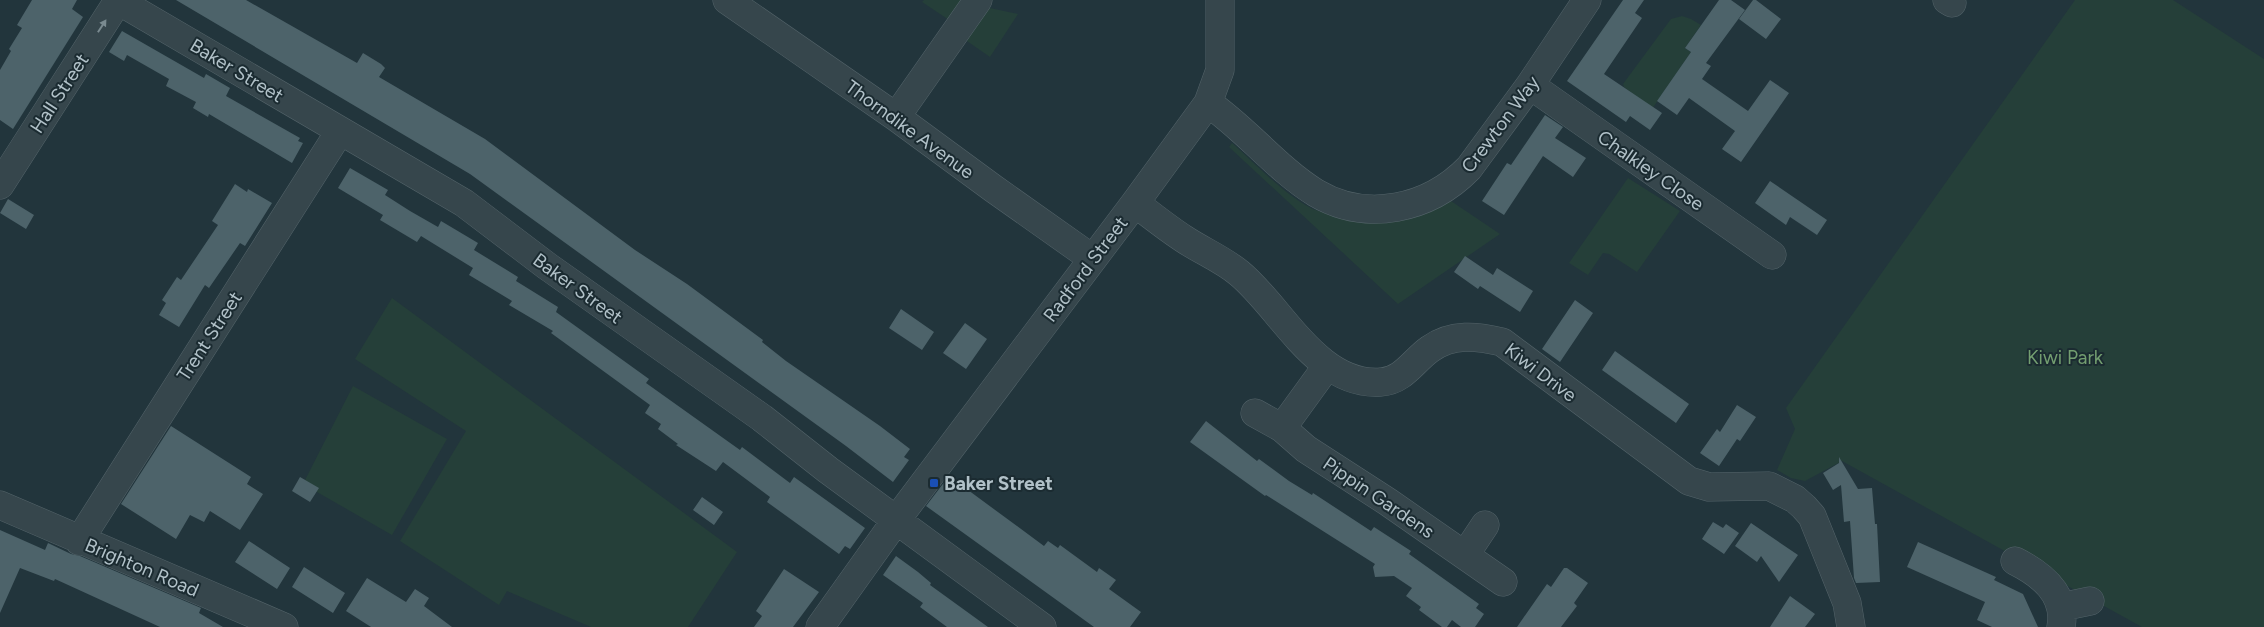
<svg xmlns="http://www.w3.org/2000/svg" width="2264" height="627" font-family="Figtree,sans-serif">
<rect width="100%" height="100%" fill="#22353c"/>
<path fill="#253f39" d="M924,0H965L949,20L922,2Z
M2075,0H2173L2264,59V627H2142L1842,461L1805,481L1791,478L1777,470L1795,429L1786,408Z
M985,7L1018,14L990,57L964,39Z
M1682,16L1691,19L1701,25L1685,48L1691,52L1652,109L1624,87L1623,84L1671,19Z
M1232,143C1256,164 1280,191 1309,207C1316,211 1326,213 1334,215C1380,229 1407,222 1448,199L1500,234L1398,304L1229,147Z
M1628,178L1680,211L1637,272L1609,254L1603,253L1588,275L1569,263Z
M392,298L737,552L688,627H591L507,591L499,605L400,541L466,431L355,359Z
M353,386L447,439L392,535L303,484Z"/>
<path fill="#4d636a" d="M32,0H77L72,9L83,17L13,129L0,120V70L11,51L9,49L22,28L17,25Z
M176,0H246L357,63L363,53L381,64L385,68L379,77L485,139L635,250L687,284L763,340L762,342L786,361L880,426L910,449L904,457L909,460L893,482L846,446L470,174Z
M1623,0H1644L1635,13L1642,18L1604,74L1662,113L1650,130L1630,116L1626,122L1567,81Z
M1719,0H1731L1745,10L1706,63L1711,66L1702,79L1748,111L1770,80L1789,93L1741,162L1722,149L1735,131L1689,98L1677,115L1657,101L1691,52L1685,48Z
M1753,0H1756L1781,19L1766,39L1739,19Z
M122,31L204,78L206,74L230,88L226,96L300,138L298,141L303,143L292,163L209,114L208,117L193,108L196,102L166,86L169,79L127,55L124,61L109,52Z
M1545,115L1563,127L1555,138L1586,158L1573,177L1543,156L1504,215L1482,201L1507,163L1511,165Z
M350,168L388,190L385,195L410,211L438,227L441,221L478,243L474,250L518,277L516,281L558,307L556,312L649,379L646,383L740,450L742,447L790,483L794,477L865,528L850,549L845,546L839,554L767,502L770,497L723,462L716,471L676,445L678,444L658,429L661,424L645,413L650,405L551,333L553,331L509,305L512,301L469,275L473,268L421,236L417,242L380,220L383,215L338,188Z
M1770,181L1827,220L1817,235L1790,217L1786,225L1755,203Z
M235,184L247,192L248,189L272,203L245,246L240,243L209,288L205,285L179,327L159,315L166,303L162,300L177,277L181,280L218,225L212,221Z
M8,199L34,215L26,229L0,213Z
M1465,256L1493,275L1497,268L1533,291L1520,312L1480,286L1478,289L1454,272Z
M1575,300L1593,313L1560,362L1542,349Z
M901,309L934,332L922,350L889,328Z
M965,323L987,339L966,369L943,353Z
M1615,351L1689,404L1676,423L1602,370Z
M1737,405L1756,417L1740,441L1737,439L1719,466L1700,453L1717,429L1720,432Z
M1206,421L1257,461L1259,459L1289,481L1312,495L1313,493L1371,531L1374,527L1411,551L1409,554L1479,604L1476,608L1484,614L1475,627H1461L1452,620L1447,627H1442L1419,610L1421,607L1406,596L1412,588L1394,576L1375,577L1373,567L1375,564L1266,495L1265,496L1190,442Z
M171,426L251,477L247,484L263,494L240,530L210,511L204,522L190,515L176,539L121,504Z
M1839,457L1858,489L1872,488L1875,524H1877L1880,582L1856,583L1854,578L1850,521L1844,522L1841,485L1833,490L1823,473L1839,463Z
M949,476L1044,546L1048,541L1058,548L1060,545L1097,572L1099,568L1116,580L1109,589L1141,612L1130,627H1094L926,506Z
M300,477L319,488L310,502L292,491Z
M702,497L723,512L714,525L693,510Z
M1713,522L1723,528L1726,524L1739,533L1724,554L1702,539Z
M1751,523L1798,555L1779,582L1761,556L1757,562L1735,546Z
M0,530L45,550L48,543L71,554L80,556L201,608L199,613L223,627H160L55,579L54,581L20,568L0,613Z
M249,541L290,568L277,589L235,562Z
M1918,542L1996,577L1994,580L2023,594L2038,627H1992L1977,620L1985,602L1907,567Z
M896,556L918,572L931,583L930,585L988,627H947L920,607L923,603L883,575Z
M304,567L345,593L333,613L292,587Z
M1564,568H1567L1588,583L1574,603L1577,606L1561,627H1517L1547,584L1551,587Z
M784,569L819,592L793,627H754L762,616L756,611Z
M367,578L406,602L415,589L429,598L424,606L452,627H371L346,611Z
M1790,596L1815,614L1805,627H1770Z"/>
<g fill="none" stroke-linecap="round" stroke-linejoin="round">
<defs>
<path id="minor" d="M117,0L464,203L547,266L762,418L828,470L1042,627
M727,0L896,117L994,189L1093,259
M1947,0L1952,3
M1530,85L1772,255
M1208,103C1246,129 1276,168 1316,193C1367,223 1429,209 1469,168L1530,85L1587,0
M896,117L978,0
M0,185L118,1
M1135,203C1151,215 1167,228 1184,239C1202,251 1222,259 1239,273C1281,307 1317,387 1381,382C1403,381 1414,360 1430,349C1452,333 1477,336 1502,342L1689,481L1709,487L1769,486L1795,499L1804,507L1812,516L1847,603L1851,627
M1255,413L1282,428L1306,449L1388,502L1503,582
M1282,428L1327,366
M0,505L284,627
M79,541L340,131
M1465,555L1485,525
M2015,561C2041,574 2067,594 2061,627
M2061,607L2090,601
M820,627L897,519L1135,203L1208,103L1220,70V0"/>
</defs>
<use href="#minor" stroke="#54646a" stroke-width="29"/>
<use href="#minor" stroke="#36464c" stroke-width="28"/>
</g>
<defs><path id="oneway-solid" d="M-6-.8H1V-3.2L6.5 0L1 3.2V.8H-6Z" transform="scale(1.25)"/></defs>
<use fill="#7a8a90" href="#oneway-solid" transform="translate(102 26) rotate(-57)"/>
<rect fill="#1a4fb4" stroke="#1b2b31" stroke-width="2" x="929" y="478" width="10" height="10" rx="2.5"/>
<g text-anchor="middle" stroke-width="4" stroke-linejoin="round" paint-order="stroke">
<g font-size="19" fill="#b1c1c8" stroke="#1b2b31">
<text transform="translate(237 70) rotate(31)" y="7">Baker Street</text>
<text transform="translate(59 93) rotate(-57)" y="7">Hall Street</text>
<text transform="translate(1500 124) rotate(-53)" y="7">Crewton Way</text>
<text transform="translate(910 129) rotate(36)" y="7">Thorndike Avenue</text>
<text transform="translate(1651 170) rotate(35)" y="7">Chalkley Close</text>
<text transform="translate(1085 269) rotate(-53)" y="7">Radford Street</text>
<text transform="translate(578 288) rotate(36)" y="7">Baker Street</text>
<text transform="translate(209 336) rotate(-57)" y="7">Trent Street</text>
<text transform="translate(1541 372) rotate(37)" y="7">Kiwi Drive</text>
<text transform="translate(1379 497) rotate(34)" y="7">Pippin Gardens</text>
<text transform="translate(142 567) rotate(23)" y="7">Brighton Road</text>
</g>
<g font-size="19" fill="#739e70" stroke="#1b2b31">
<text x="2065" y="364">Kiwi Park</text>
</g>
<g font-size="19" font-weight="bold" fill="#b1c1c8" stroke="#1b2b31" text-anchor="start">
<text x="944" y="490">Baker Street</text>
</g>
</g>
</svg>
